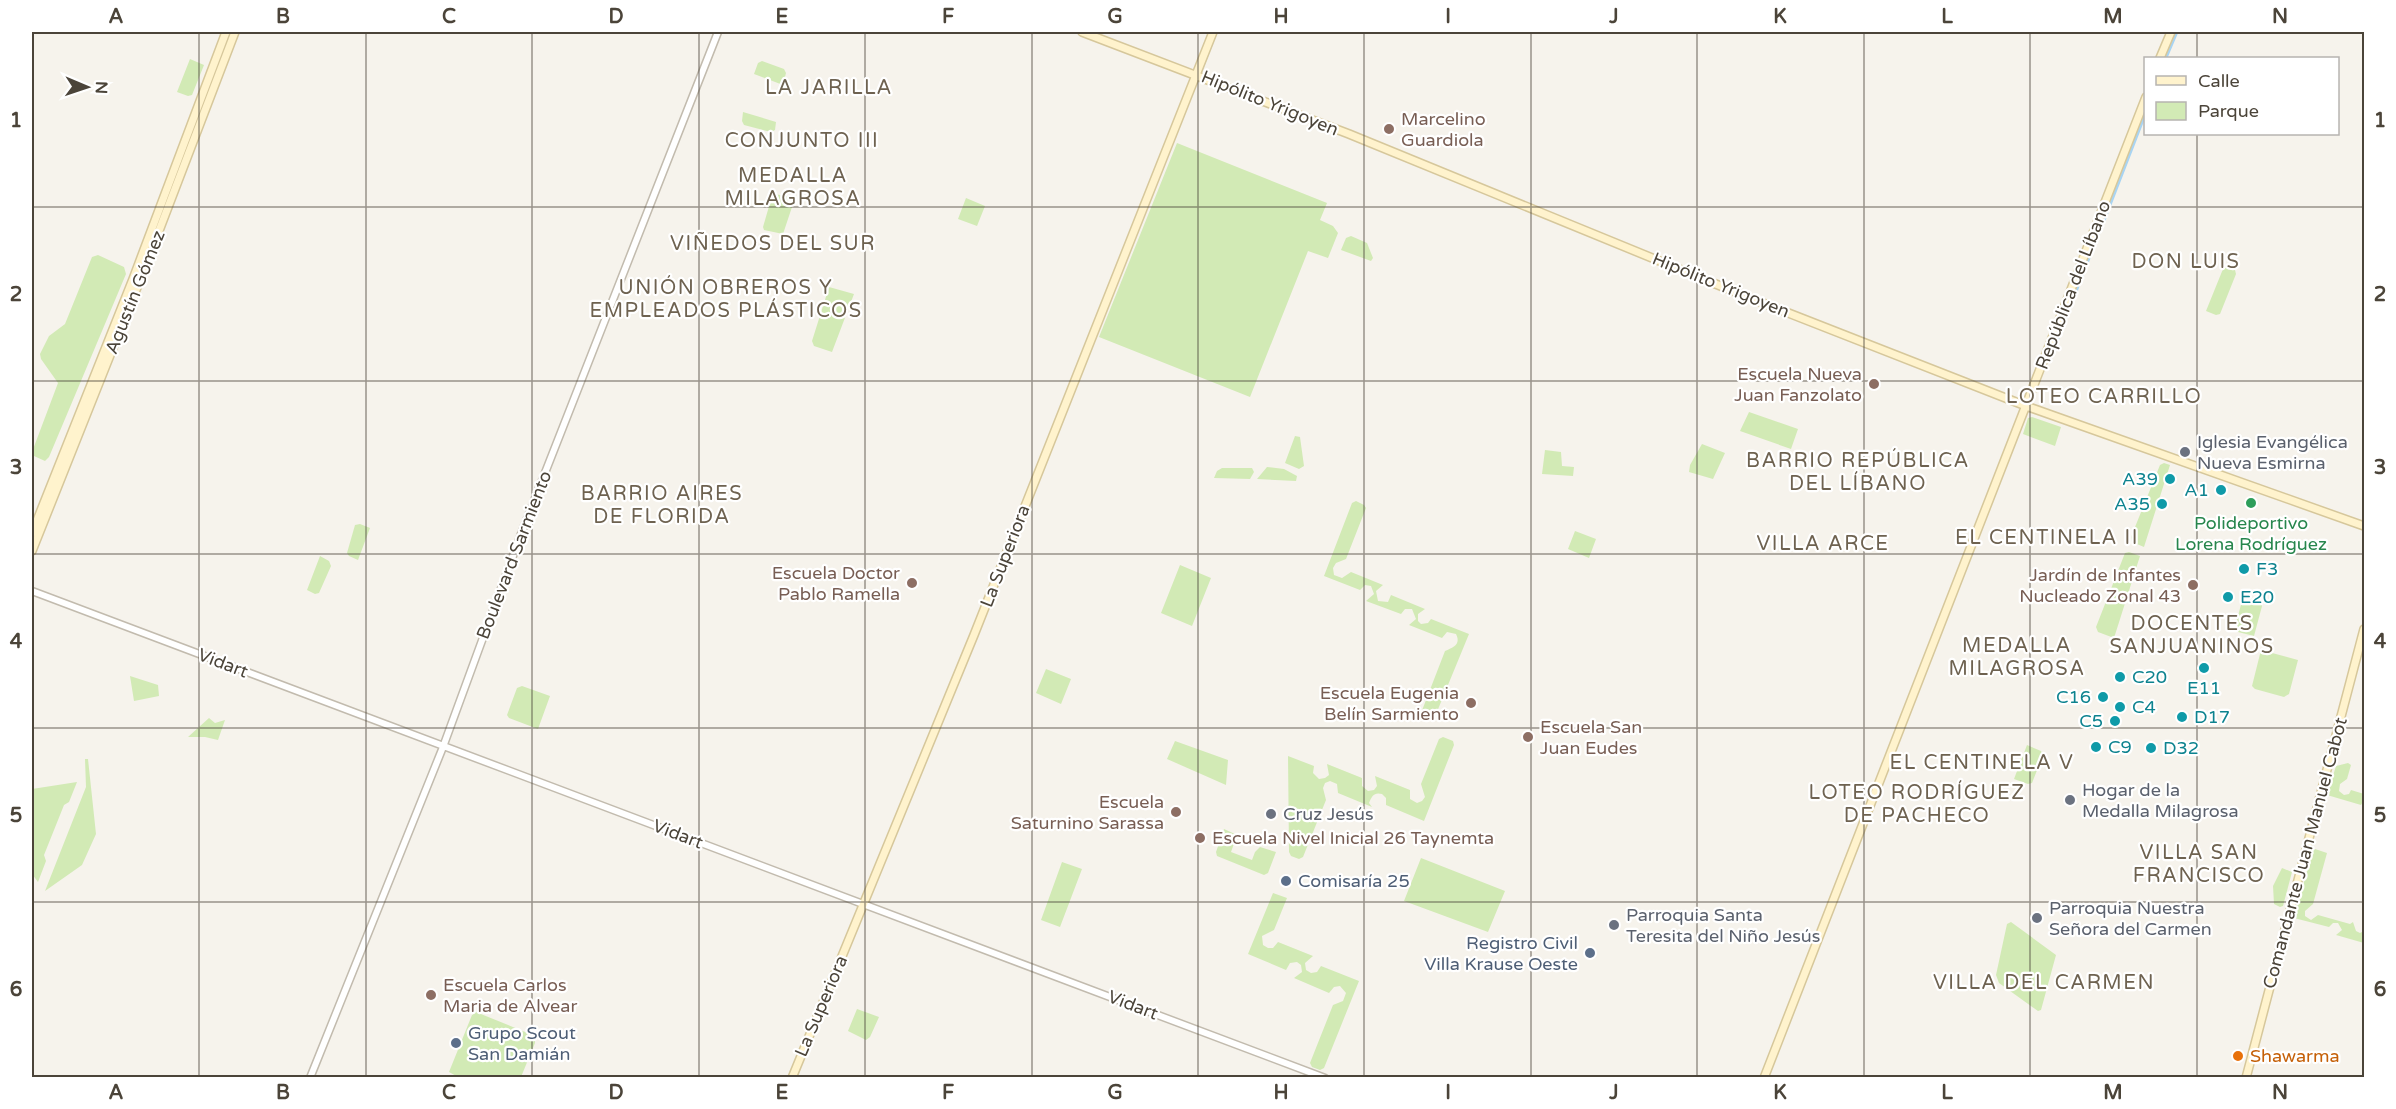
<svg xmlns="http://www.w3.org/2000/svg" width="2396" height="1109" font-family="'Varela Round',sans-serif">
<rect width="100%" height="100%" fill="#f6f3ec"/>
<path fill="#d2eab5" d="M190,59L204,65L192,95L188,96L177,92Z
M762,61L784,69L786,73L783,85L754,74L758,63Z
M743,112L776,122L775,130L771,132L744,125L742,121Z
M1177,143L1327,203L1320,220L1333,226L1338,233L1328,258L1308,251L1250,397L1099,337Z
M775,194L795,198L783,234L764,230L763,227L772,196Z
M966,198L985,206L977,226L958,219Z
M1351,236L1367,243L1373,258L1371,261L1341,250L1346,238Z
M98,255L124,267L126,274L49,457L45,461L34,456L32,452L58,383L41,359L40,354L49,336L65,324L92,257Z
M2227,267L2235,270L2236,274L2220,314L2216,315L2206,311L2223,269Z
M829,287L854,294L832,352L814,346L812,341Z
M1749,412L1798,429L1791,449L1740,431Z
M2032,417L2061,427L2055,446L2023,434L2028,418Z
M1295,436L1300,437L1304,466L1299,469L1285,463Z
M1702,444L1725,453L1713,479L1689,472L1690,465Z
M1545,450L1561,452L1562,466L1574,467L1573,476L1542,474Z
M2164,463L2170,465L2144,547L2132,542L2131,537L2160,465Z
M1267,467L1284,469L1297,476L1296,481L1257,479Z
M1222,468H1252L1254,472L1250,479L1214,478L1217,471Z
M1356,501L1364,505L1366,508L1346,559L1336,563L1333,568L1334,575L1342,578L1351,572L1383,585L1376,591L1378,601L1388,602L1391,595L1425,609L1418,614V621L1421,624L1428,623L1431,619L1469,634L1434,719L1431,721L1422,717L1421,713L1445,651C1454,647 1461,644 1456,634L1447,632L1442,638L1409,625L1416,619L1412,609H1405L1401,614L1366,601L1374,594L1371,586L1365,585L1360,590L1324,576L1352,503Z
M360,524L370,528L358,560L349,556L347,553L355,525Z
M1575,531L1596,539L1589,558L1568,549Z
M2129,552L2140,556L2114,638L2098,632L2096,627L2125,553Z
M320,556L329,561L331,566L319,593L315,594L307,590Z
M1180,565L1211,578L1192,626L1161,613Z
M2243,597L2260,603L2262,606L2254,636L2234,631Z
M2261,650L2298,660L2289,694L2284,697L2255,689L2252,686Z
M1046,669L1071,679L1061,704L1036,693Z
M130,676L158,685L159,696L134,701Z
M522,686L550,696L538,729L509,718L507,715L517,688Z
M209,718L215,723L225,720L218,740L205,737H188Z
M1443,737L1453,741L1454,745L1424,821L1386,805V798L1382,794C1374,792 1372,796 1369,803L1372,807L1338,793L1337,784L1330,781L1325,783L1323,788L1326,800L1303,857L1299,859L1291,856L1289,852L1288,756L1314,766L1313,773L1319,779L1325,778L1329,775L1327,764L1362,778V786L1368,791L1374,790L1377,786L1375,776L1410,790V799L1417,803L1422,801L1425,797L1421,784L1439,739Z
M1175,741L1228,760L1226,785L1167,759Z
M2027,745L2041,751L2043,755L2032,783L2028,784L2014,779Z
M85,759H88L96,834L82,865L45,891L86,787Z
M2348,763L2351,765L2347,779L2340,784L2339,791L2344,795L2349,794L2351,790L2364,794V800L2361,805L2327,795L2336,766Z
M77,782L69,802L64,805L44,855L46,861L38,882L32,874V789Z
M1224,829L1237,835L1231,852L1252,860L1255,852L1260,847L1276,852L1268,873L1264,875L1217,856L1216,852Z
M2315,849L2327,853L2313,904L2305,911V916L2311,920L2318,915L2350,924L2353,922L2356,931L2360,933L2364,931V943L2336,935L2342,930L2338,923H2333L2329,927L2294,918L2313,850Z
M1421,858L1505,891L1488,932L1404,901Z
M1062,862L1082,869L1060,927L1041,920Z
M2282,868L2292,872L2283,906L2280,907L2274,904L2273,886Z
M1273,893L1287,898L1274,930L1262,936L1263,945L1268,948H1273L1278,942L1313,956L1305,963L1306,970L1311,973L1317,972L1321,966L1359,981L1324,1068L1320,1070L1312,1067L1310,1063L1333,1005L1343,1001L1346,993L1340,986L1334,987L1329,993L1294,978L1302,972L1301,965L1297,962L1290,963L1286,970L1248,954Z
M2011,922L2056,955L2041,1010L2038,1011L1999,983L1996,975L2007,924Z
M857,1009L879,1017L870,1037L866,1040L848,1031Z
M476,1012L535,1036V1043L521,1077H458L449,1072L472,1015Z"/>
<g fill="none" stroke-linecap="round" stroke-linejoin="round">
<path stroke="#a9d4f2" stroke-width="1.5" d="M1195,68L1209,32
M1202,70L1217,32"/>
<path stroke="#a9d4f2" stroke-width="4.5" d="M2165,58L2176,32
M2101,226L2146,110
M2056,341L2099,230"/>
<defs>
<path id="tertiary" d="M32,591L1325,1078
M310,1078L443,747L521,534L718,32"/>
<path id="secondary" d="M1082,32L1349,134L1745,296L2026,406L2364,526
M2160,58L2171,32
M32,533L133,279L226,32
M32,551L144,270L235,32
M792,1078L974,635L1213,32
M1764,1078L2146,97
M2246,1078L2364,629"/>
</defs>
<use href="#tertiary" stroke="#c2bbae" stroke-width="9"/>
<use href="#secondary" stroke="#d6c79b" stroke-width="10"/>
<use href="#tertiary" stroke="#fff" stroke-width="6"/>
<use href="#secondary" stroke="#fff3cd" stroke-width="7"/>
</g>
<path fill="none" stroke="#4b4439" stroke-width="1.5" stroke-opacity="0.55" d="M199,32V1078M366,32V1078M532,32V1078M699,32V1078M865,32V1078M1032,32V1078M1198,32V1078M1364,32V1078M1531,32V1078M1697,32V1078M1864,32V1078M2030,32V1078M2197,32V58M2197,134V1078M32,207H2364M32,381H2364M32,554H2364M32,728H2364M32,902H2364"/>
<g fill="#8d6e63" stroke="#fff" stroke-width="2">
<circle cx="1389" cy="129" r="6"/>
<circle cx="1874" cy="384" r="6"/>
<circle cx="912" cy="583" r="6"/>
<circle cx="2193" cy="585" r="6"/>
<circle cx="1471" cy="703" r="6"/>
<circle cx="1528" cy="737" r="6"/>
<circle cx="1176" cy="812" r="6"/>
<circle cx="1200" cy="838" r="6"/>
<circle cx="431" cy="995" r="6"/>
</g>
<g fill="#6b7280" stroke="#fff" stroke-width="2">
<circle cx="2185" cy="452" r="6"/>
<circle cx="2070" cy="800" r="6"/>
<circle cx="1271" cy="814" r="6"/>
<circle cx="2037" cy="918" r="6"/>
<circle cx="1614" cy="925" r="6"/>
</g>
<g fill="#0f9aa8" stroke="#fff" stroke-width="2">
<circle cx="2170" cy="479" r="6"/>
<circle cx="2221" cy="490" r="6"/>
<circle cx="2162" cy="504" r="6"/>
<circle cx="2244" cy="569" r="6"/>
<circle cx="2228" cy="597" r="6"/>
<circle cx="2204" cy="668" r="6"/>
<circle cx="2120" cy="677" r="6"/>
<circle cx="2103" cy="697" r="6"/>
<circle cx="2120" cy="707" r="6"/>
<circle cx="2182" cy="717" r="6"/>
<circle cx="2115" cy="721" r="6"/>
<circle cx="2096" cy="747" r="6"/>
<circle cx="2151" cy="748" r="6"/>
</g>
<circle fill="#2e9e5b" stroke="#fff" stroke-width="2" cx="2251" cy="503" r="6"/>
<g fill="#5c6f8a" stroke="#fff" stroke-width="2">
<circle cx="1286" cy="881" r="6"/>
<circle cx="1590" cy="953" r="6"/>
<circle cx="456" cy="1043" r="6"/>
</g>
<circle fill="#e8710a" stroke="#fff" stroke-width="2" cx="2238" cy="1056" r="6"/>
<g text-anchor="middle" stroke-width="4.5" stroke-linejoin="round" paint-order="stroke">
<g font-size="18" fill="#4b4439" stroke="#fff">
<text transform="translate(1270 103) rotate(22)" y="6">Hipólito Yrigoyen</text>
<text transform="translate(1721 285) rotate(22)" y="6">Hipólito Yrigoyen</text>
<text transform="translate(2073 285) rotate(-69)" y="6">República del Líbano</text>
<text transform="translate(135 292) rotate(-68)" y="6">Agustín Gómez</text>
<text transform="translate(514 555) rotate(-69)" y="6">Boulevard Sarmiento</text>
<text transform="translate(1005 556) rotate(-69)" y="6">La Superiora</text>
<text transform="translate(223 663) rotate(21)" y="6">Vidart</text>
<text transform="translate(678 834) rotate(21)" y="6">Vidart</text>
<text transform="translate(2305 853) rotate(-75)" y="6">Comandante Juan Manuel Cabot</text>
<text transform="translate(1133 1005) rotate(21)" y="6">Vidart</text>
<text transform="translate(821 1006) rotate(-67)" y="6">La Superiora</text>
</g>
<g font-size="18" fill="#785e54" stroke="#fff" text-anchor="end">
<text x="1401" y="125" text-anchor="start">Marcelino<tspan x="1401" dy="21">Guardiola</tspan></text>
<text x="1862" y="380">Escuela Nueva<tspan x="1862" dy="21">Juan Fanzolato</tspan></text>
<text x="900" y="579">Escuela Doctor<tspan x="900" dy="21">Pablo Ramella</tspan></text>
<text x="2181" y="581">Jardín de Infantes<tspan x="2181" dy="21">Nucleado Zonal 43</tspan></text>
<text x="1459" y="699">Escuela Eugenia<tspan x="1459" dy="21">Belín Sarmiento</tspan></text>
<text x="1540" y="733" text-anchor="start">Escuela San<tspan x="1540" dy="21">Juan Eudes</tspan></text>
<text x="1164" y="808">Escuela<tspan x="1164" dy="21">Saturnino Sarassa</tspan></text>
<text x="1212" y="844" text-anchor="start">Escuela Nivel Inicial 26 Taynemta</text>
<text x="443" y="991" text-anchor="start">Escuela Carlos<tspan x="443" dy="21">Maria de Alvear</tspan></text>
</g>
<g font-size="18" fill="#5b616d" stroke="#fff" text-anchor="start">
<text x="2197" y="448">Iglesia Evangélica<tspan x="2197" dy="21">Nueva Esmirna</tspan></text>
<text x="2082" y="796">Hogar de la<tspan x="2082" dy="21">Medalla Milagrosa</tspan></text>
<text x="1283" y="820">Cruz Jesús</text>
<text x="2049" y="914">Parroquia Nuestra<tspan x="2049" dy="21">Señora del Carmen</tspan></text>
<text x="1626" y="921">Parroquia Santa<tspan x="1626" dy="21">Teresita del Niño Jesús</tspan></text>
</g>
<g font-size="18" fill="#0d838f" stroke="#fff" text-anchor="start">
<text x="2158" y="485" text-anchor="end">A39</text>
<text x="2209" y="496" text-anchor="end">A1</text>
<text x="2150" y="510" text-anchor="end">A35</text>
<text x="2256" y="575">F3</text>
<text x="2240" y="603">E20</text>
<text x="2132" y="683">C20</text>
<text x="2204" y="694" text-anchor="middle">E11</text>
<text x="2091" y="703" text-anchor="end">C16</text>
<text x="2132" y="713">C4</text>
<text x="2194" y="723">D17</text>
<text x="2103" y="727" text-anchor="end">C5</text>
<text x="2108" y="753">C9</text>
<text x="2163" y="754">D32</text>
</g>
<g font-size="18" fill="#27864d" stroke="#fff">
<text x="2251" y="529">Polideportivo<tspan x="2251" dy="21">Lorena Rodríguez</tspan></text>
</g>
<g font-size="18" fill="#4e5e75" stroke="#fff" text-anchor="start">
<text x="1298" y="887">Comisaría 25</text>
<text x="1578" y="949" text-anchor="end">Registro Civil<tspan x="1578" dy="21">Villa Krause Oeste</tspan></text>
<text x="468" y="1039">Grupo Scout<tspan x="468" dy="21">San Damián</tspan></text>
</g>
<g font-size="18" fill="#c56008" stroke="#fff" text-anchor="start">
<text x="2250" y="1062">Shawarma</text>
</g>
<g font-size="20" letter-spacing="1.5" fill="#6e6250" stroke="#fff">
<text x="829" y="94">LA JARILLA</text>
<text x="802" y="147">CONJUNTO III</text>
<text x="793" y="182">MEDALLA<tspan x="793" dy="23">MILAGROSA</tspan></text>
<text x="773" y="250">VIÑEDOS DEL SUR</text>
<text x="2186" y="268">DON LUIS</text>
<text x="726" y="294">UNIÓN OBREROS Y<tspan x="726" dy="23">EMPLEADOS PLÁSTICOS</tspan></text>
<text x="2104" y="403">LOTEO CARRILLO</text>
<text x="1858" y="467">BARRIO REPÚBLICA<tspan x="1858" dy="23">DEL LÍBANO</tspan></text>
<text x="662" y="500">BARRIO AIRES<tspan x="662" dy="23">DE FLORIDA</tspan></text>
<text x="2047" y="544">EL CENTINELA II</text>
<text x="1823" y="550">VILLA ARCE</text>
<text x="2192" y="630">DOCENTES<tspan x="2192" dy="23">SANJUANINOS</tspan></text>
<text x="2017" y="652">MEDALLA<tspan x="2017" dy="23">MILAGROSA</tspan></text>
<text x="1982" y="769">EL CENTINELA V</text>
<text x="1917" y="799">LOTEO RODRÍGUEZ<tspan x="1917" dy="23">DE PACHECO</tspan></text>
<text x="2199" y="859">VILLA SAN<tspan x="2199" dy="23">FRANCISCO</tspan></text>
<text x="2044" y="989">VILLA DEL CARMEN</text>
</g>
</g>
<rect width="2396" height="1109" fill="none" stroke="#ffffff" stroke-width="66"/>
<rect x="2144" y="57" width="195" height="78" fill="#ffffff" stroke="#b7b4b0" stroke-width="1.5"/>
<rect x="2156" y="76" width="30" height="9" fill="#fff3cd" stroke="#b7b4b0" stroke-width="1.5"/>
<text x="2198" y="87" font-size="18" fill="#4b4439">Calle</text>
<rect x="2156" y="102" width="30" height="18" fill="#d2eab5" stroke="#b7b4b0" stroke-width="1.5"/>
<text x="2198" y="117" font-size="18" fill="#4b4439">Parque</text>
<g transform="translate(87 87) rotate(92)" stroke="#ffffff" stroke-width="4.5" paint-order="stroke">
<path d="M0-4.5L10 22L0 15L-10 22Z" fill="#4b4439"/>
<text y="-9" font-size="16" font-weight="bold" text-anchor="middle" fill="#4b4439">N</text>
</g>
<rect x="33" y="33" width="2330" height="1043" fill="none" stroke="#4b4439" stroke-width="2"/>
<g font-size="20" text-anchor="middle" font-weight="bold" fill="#4b4439">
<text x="116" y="23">A</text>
<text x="283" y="23">B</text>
<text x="449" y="23">C</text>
<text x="616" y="23">D</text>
<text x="782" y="23">E</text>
<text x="948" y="23">F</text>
<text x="1115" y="23">G</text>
<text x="1281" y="23">H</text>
<text x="1448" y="23">I</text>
<text x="1614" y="23">J</text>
<text x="1780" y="23">K</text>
<text x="1947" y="23">L</text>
<text x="2113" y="23">M</text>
<text x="2280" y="23">N</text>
<text x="16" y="127">1</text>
<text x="2380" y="127">1</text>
<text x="16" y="301">2</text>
<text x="2380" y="301">2</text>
<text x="16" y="474">3</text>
<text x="2380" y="474">3</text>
<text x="16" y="648">4</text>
<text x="2380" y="648">4</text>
<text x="16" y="822">5</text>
<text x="2380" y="822">5</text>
<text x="16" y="996">6</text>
<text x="2380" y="996">6</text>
<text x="116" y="1099">A</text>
<text x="283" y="1099">B</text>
<text x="449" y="1099">C</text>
<text x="616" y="1099">D</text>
<text x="782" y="1099">E</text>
<text x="948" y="1099">F</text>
<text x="1115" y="1099">G</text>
<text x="1281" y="1099">H</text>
<text x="1448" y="1099">I</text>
<text x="1614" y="1099">J</text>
<text x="1780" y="1099">K</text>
<text x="1947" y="1099">L</text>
<text x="2113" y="1099">M</text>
<text x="2280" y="1099">N</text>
</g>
</svg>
